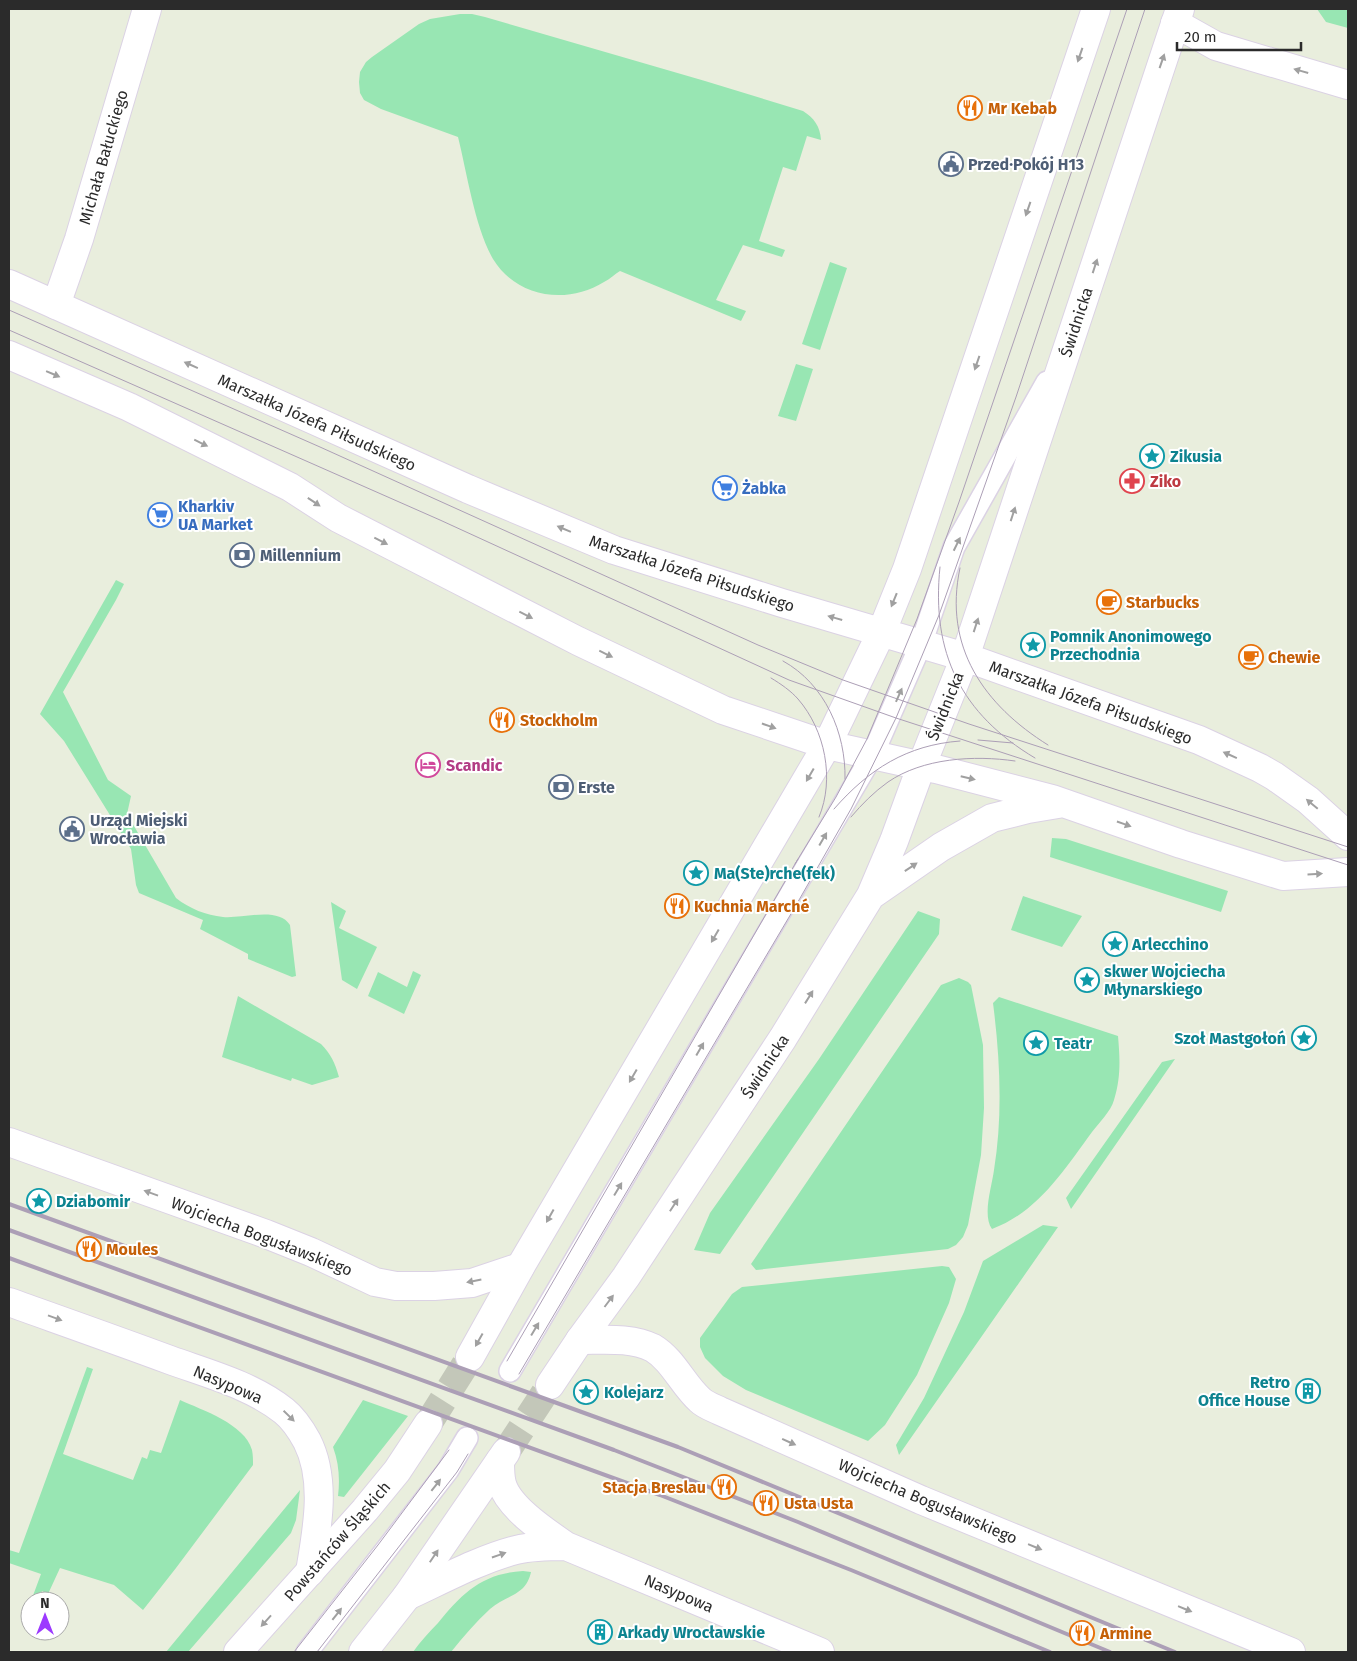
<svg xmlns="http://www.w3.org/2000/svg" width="1357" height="1661" font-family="'Fira Sans',sans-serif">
<rect width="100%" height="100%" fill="#e9eedd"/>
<path fill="#98e6b3" d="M1317,9H1348V28L1326,22Z
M460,14H472L485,17L705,81L803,111C814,118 820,126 821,140L807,136L796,171L783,167L759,241L785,250L782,257L743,245L716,300L746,311L741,321L620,271C615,274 610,279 604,282C567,305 517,298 493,259C475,228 467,173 458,137L381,109L364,100L360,93L359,82L360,72L366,62L372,57L419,24L430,19Z
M830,262L847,268L820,350L802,344Z
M796,364L813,369L796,421L778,416Z
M116,580L124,584L116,600L63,692L108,780L131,796L127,814L176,898C190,909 206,915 223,917C243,919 278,906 290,925L296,976L292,977L248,959V954L200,929L203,920L139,893L136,885L131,849L64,741L40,714Z
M1052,838L1066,839L1228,891L1221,912L1050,857Z
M1023,896L1082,916L1062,947L1011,930Z
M331,902L346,911L339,928L377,947L357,989L342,980Z
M918,911L940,919L939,934L720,1254L694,1250L710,1213L819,1059Z
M413,971L421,975L404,1014L368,996L378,972L407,987Z
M959,978L968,982L971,985L983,1045L984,1108L981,1155L968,1225L963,1237L956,1245L948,1249L756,1270L751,1264L941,985Z
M238,996L321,1044C331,1054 335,1063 339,1077L312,1085L292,1078L291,1081L222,1057Z
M999,997L1118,1036C1120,1059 1121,1077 1114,1100C1111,1111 1099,1123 1092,1132C1064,1170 1038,1212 992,1229C982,1215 992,1186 994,1170C1003,1115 1000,1058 993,1003Z
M1175,1059L1071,1209L1066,1198L1162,1062Z
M1043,1225L1058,1227L899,1455L896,1445L924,1398L964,1312L983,1261Z
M942,1266L949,1267L956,1279L949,1303L917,1375L885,1425L868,1441L746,1390L723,1376L705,1358L700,1347V1338L732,1294L742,1287Z
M87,1367L93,1369L63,1454L133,1480L142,1457L147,1459L150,1450L161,1453L180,1400C202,1410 245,1424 252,1450C253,1455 253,1460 253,1465L176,1568L143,1610L114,1585L60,1568L48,1594L42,1591L38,1601H31L41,1574L9,1563V1550L19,1553Z
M363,1400L408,1416L344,1497L338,1496C340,1480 339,1463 333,1447Z
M300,1490L296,1520L291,1533L188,1652H166Z
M523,1571L531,1572C526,1596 506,1595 490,1609C476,1622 463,1637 451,1652H413C420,1642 429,1632 438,1623C462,1593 483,1573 523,1571Z"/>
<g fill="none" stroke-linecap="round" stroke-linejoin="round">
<path stroke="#c3c7b9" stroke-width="28" stroke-dasharray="28 14" stroke-linecap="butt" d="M428,1424L470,1357
M506,1452L550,1385"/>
<defs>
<path id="lane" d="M510,1371L872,756L921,644L954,547L1047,382
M307,1652L448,1470L467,1438"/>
<path id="street" d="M1175,23L1216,46L1348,85
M56,305L79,239L147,9
M9,1142L266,1234L311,1252L375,1282L396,1286H434L472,1283L520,1267
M9,1302C62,1321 116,1340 170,1360C209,1374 251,1385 284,1411C294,1419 301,1430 307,1441C327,1480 317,1530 310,1572
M580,1340C603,1340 632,1337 653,1348C673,1360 683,1385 700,1400C705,1405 714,1408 720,1411L921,1500L1291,1652
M500,1461C500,1468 500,1477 502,1484C509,1508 546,1532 566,1546L820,1652
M407,1596C442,1580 478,1560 516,1550C532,1546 549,1546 566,1546"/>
<path id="secondary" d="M9,284L468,489L614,550L782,603L965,657L1199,740L1260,768L1274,776L1308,800L1348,836
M9,355L129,407L290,487L338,518L578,641L723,710L827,745L936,769L1052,799L1181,844L1283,876L1348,872
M873,894L941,847L992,818L1028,809L1058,804
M470,1357L522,1264L827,745L882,631L907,569L1096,9
M550,1385L580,1340L626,1277L783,1038L871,895L894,841L921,767L965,657L1180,9
M238,1652L365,1510L397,1471L428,1424
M363,1652L407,1596L506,1452"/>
</defs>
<use href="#lane" stroke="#dbd2e4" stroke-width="24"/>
<use href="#street" stroke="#dbd2e4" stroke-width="30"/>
<use href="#secondary" stroke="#dbd2e4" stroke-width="30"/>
<use href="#lane" stroke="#fff" stroke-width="21"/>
<use href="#street" stroke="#fff" stroke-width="28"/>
<use href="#secondary" stroke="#fff" stroke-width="28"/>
<path stroke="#ac9fb6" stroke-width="1" d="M9,310L320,447L758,645L843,680L969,724L1348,847
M9,330L440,520L789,680L896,718L1348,865
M940,567C931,653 961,714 1035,758
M960,568C943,647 984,705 1048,745
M783,661C825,684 846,733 845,779
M771,678C781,684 791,691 798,699C825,730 835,779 819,817
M978,740L1013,743
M834,809C869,769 907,745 960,741
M851,817C862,804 874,792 888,782C923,758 974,755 1015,761
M795,864L836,797L867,739L917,619L959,502L1127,9
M507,1361L798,859
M519,1374L795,907L851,809L896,718L939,615L1016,397L1145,9
M294,1652L378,1545L449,1450
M317,1652L457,1472L468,1454"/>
<path stroke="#ac9fb6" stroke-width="4" d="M9,1204L678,1447L1175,1652
M9,1230L614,1450L798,1522L1110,1652
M9,1258L660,1495L851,1570L1050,1652"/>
</g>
<defs><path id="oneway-solid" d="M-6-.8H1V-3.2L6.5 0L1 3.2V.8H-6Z" transform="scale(1.25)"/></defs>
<g fill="#a0a0a0">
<use href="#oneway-solid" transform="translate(1080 55) rotate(109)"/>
<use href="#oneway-solid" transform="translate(1162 61) rotate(-71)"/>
<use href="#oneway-solid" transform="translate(1301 71) rotate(-164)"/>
<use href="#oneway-solid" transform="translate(1028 209) rotate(109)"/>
<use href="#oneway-solid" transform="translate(1095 266) rotate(-72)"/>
<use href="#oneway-solid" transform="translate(977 363) rotate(109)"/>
<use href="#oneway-solid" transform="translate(191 365) rotate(-156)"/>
<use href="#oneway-solid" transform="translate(53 374) rotate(23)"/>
<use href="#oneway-solid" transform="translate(201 443) rotate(26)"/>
<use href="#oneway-solid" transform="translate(314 502) rotate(34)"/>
<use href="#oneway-solid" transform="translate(1013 514) rotate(-72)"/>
<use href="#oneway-solid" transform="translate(564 529) rotate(-157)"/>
<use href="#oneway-solid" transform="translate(381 541) rotate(27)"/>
<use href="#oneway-solid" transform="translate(957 544) rotate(-64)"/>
<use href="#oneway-solid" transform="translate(894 600) rotate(112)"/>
<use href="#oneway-solid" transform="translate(526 615) rotate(27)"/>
<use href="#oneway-solid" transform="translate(835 618) rotate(-164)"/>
<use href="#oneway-solid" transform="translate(976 625) rotate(-72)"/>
<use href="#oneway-solid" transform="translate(606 654) rotate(26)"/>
<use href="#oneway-solid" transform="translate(899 695) rotate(-66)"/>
<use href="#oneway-solid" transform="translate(769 726) rotate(19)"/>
<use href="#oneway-solid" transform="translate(1230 755) rotate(-156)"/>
<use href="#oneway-solid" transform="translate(810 775) rotate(120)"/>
<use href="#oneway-solid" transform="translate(968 778) rotate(13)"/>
<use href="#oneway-solid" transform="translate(1312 804) rotate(-140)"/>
<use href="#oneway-solid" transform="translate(1124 824) rotate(19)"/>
<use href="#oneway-solid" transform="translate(823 839) rotate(-60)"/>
<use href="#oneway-solid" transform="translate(911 867) rotate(-34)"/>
<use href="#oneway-solid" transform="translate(1315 874) rotate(-3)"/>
<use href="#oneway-solid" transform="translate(715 936) rotate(120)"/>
<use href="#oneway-solid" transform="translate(809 997) rotate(-58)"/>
<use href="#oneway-solid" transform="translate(700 1049) rotate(-60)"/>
<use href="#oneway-solid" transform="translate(633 1076) rotate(120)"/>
<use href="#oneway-solid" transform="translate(618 1189) rotate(-59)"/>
<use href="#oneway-solid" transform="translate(151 1193) rotate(-160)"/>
<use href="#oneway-solid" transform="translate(674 1205) rotate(-57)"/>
<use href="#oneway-solid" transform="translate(550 1216) rotate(119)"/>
<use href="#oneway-solid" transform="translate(474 1281) rotate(169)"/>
<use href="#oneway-solid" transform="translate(609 1301) rotate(-53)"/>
<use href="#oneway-solid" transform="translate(55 1318) rotate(20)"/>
<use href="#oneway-solid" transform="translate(535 1329) rotate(-59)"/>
<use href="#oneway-solid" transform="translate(479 1340) rotate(119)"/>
<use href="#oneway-solid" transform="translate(289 1416) rotate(44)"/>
<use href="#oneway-solid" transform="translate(789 1442) rotate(24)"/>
<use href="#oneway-solid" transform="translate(436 1485) rotate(-52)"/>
<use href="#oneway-solid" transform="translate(1035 1547) rotate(22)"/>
<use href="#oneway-solid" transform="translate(499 1555) rotate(-19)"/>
<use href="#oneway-solid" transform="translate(434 1556) rotate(-56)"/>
<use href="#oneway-solid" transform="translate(1185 1609) rotate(22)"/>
<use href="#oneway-solid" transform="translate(337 1614) rotate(-52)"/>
<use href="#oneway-solid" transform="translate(266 1621) rotate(132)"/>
</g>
<defs>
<symbol id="restaurant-ring" viewBox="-11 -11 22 22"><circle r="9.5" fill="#fff" stroke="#e8710a" stroke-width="1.5"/><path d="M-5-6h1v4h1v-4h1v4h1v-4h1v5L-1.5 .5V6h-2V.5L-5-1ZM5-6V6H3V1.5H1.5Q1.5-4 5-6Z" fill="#e8710a"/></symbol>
<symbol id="civic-ring" viewBox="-11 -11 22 22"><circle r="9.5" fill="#fff" stroke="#5c6f8a" stroke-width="1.5"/><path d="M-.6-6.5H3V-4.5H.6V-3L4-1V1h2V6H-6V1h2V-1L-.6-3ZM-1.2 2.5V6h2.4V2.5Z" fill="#5c6f8a"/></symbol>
<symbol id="sight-ring" viewBox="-11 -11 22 22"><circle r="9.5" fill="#fff" stroke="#0f9aa8" stroke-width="1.5"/><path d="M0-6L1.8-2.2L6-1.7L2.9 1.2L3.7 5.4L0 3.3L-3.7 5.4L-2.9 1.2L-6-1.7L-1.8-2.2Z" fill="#0f9aa8"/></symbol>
<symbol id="pharmacy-ring" viewBox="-11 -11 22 22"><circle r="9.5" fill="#fff" stroke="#e0444e" stroke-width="1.5"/><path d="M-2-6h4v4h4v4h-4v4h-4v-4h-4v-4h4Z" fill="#e0444e"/></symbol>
<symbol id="supermarket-ring" viewBox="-11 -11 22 22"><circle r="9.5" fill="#fff" stroke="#3f7fe0" stroke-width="1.5"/><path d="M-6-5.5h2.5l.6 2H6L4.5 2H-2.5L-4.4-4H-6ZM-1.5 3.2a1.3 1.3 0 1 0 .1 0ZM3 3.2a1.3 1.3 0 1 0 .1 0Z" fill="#3f7fe0"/></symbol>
<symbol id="bank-ring" viewBox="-11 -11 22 22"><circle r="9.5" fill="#fff" stroke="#5c6f8a" stroke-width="1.5"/><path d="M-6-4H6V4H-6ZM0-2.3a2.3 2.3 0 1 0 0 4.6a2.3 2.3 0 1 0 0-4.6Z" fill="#5c6f8a"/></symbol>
<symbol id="cafe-ring" viewBox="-11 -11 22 22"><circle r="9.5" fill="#fff" stroke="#e8710a" stroke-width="1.5"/><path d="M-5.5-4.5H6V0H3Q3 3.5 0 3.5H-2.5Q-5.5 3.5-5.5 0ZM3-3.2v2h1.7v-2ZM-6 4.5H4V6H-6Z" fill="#e8710a"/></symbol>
<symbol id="hotel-ring" viewBox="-11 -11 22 22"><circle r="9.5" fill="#fff" stroke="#d1479c" stroke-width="1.5"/><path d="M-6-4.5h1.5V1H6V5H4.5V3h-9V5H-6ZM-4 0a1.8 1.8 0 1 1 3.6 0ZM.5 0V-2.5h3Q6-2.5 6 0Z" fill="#d1479c"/></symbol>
<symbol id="building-ring" viewBox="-11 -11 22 22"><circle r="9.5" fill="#fff" stroke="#0f9aa8" stroke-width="1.5"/><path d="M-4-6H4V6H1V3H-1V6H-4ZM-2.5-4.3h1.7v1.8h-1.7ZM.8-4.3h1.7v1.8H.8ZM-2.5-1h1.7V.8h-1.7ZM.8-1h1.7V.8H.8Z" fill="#0f9aa8"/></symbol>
</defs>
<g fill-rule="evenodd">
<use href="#restaurant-ring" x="956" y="94" width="28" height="28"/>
<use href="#civic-ring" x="937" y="150" width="28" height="28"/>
<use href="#sight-ring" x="1138" y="442" width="28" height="28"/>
<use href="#pharmacy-ring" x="1118" y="467" width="28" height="28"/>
<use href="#supermarket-ring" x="711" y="474" width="28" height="28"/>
<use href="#supermarket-ring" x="146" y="501" width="28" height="28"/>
<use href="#bank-ring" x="228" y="541" width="28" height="28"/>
<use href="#cafe-ring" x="1095" y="588" width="28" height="28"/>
<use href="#sight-ring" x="1019" y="631" width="28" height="28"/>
<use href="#cafe-ring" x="1237" y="643" width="28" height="28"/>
<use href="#restaurant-ring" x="488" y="706" width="28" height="28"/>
<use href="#hotel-ring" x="414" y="751" width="28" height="28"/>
<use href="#bank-ring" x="547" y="773" width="28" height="28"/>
<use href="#civic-ring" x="58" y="815" width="28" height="28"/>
<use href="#sight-ring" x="682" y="859" width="28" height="28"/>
<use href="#restaurant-ring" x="663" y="892" width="28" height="28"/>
<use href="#sight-ring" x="1101" y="930" width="28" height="28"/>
<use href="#sight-ring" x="1073" y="966" width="28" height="28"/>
<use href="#sight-ring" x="1290" y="1024" width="28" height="28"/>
<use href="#sight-ring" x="1022" y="1029" width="28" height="28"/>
<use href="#sight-ring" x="25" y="1187" width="28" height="28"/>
<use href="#restaurant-ring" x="75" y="1235" width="28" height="28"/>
<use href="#building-ring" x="1294" y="1377" width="28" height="28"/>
<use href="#sight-ring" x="572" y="1378" width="28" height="28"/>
<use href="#restaurant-ring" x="710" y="1473" width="28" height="28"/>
<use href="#restaurant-ring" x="752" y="1489" width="28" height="28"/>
<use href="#building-ring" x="586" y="1618" width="28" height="28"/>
<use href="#restaurant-ring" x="1068" y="1619" width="28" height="28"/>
</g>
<g text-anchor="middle" stroke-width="4" stroke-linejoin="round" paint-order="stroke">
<g font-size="16" font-weight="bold" fill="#c56008" stroke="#fff" text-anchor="start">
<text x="988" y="114">Mr Kebab</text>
<text x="1126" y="608">Starbucks</text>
<text x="1268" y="663">Chewie</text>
<text x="520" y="726">Stockholm</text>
<text x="694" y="912">Kuchnia Marché</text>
<text x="106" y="1255">Moules</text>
<text x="706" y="1493" text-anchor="end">Stacja Breslau</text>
<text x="784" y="1509">Usta Usta</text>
<text x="1100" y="1639">Armine</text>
</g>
<g font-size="16" fill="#2b2b2b" stroke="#fff">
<text transform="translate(103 157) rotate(-74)" y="6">Michała Bałuckiego</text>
<text transform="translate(1076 322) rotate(-72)" y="6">Świdnicka</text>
<text transform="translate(317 422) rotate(24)" y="6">Marszałka Józefa Piłsudskiego</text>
<text transform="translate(692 573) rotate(18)" y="6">Marszałka Józefa Piłsudskiego</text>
<text transform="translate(1091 702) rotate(20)" y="6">Marszałka Józefa Piłsudskiego</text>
<text transform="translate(945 706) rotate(-68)" y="6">Świdnicka</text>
<text transform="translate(765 1066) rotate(-57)" y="6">Świdnicka</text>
<text transform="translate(262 1236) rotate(21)" y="6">Wojciecha Bogusławskiego</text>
<text transform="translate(228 1384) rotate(23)" y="6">Nasypowa</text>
<text transform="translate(928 1501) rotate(23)" y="6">Wojciecha Bogusławskiego</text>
<text transform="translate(337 1541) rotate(-49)" y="6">Powstańców Śląskich</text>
<text transform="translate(679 1593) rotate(23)" y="6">Nasypowa</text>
</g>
<g font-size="16" font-weight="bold" fill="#4e5e75" stroke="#fff" text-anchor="start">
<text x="968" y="170">Przed·Pokój H13</text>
<text x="260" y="561">Millennium</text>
<text x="578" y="793">Erste</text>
<text x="90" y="826">Urząd Miejski<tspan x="90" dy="18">Wrocławia</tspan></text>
</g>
<g font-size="16" font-weight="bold" fill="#0d838f" stroke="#fff" text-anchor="start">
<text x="1170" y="462">Zikusia</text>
<text x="1050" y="642">Pomnik Anonimowego<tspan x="1050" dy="18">Przechodnia</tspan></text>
<text x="714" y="879">Ma(Ste)rche(fek)</text>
<text x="1132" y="950">Arlecchino</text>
<text x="1104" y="977">skwer Wojciecha<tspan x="1104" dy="18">Młynarskiego</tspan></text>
<text x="1286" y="1044" text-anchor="end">Szoł Mastgołoń</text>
<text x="1054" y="1049">Teatr</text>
<text x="56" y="1207">Dziabomir</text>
<text x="1290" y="1388" text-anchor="end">Retro<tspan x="1290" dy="18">Office House</tspan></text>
<text x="604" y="1398">Kolejarz</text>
<text x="618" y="1638">Arkady Wrocławskie</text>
</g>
<g font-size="16" font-weight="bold" fill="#be3a42" stroke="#fff" text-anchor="start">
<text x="1150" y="487">Ziko</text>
</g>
<g font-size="16" font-weight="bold" fill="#366cbe" stroke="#fff" text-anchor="start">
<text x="742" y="494">Żabka</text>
<text x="178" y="512">Kharkiv<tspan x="178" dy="18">UA Market</tspan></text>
</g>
<g font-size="16" font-weight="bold" fill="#b23c85" stroke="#fff" text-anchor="start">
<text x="446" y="771">Scandic</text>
</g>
</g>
<rect width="1357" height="1661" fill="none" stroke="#2b2b2b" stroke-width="20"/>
<g transform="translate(45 1616)"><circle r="24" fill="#ffffff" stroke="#aaaaaa"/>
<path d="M0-4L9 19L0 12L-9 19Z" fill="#9c39ff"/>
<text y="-8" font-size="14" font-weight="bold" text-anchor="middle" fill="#2b2b2b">N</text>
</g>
<path d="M1177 42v8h124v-8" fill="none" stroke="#2b2b2b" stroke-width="2.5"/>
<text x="1184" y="42" font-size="15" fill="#2b2b2b" stroke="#ffffff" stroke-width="4" paint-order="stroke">20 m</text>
</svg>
